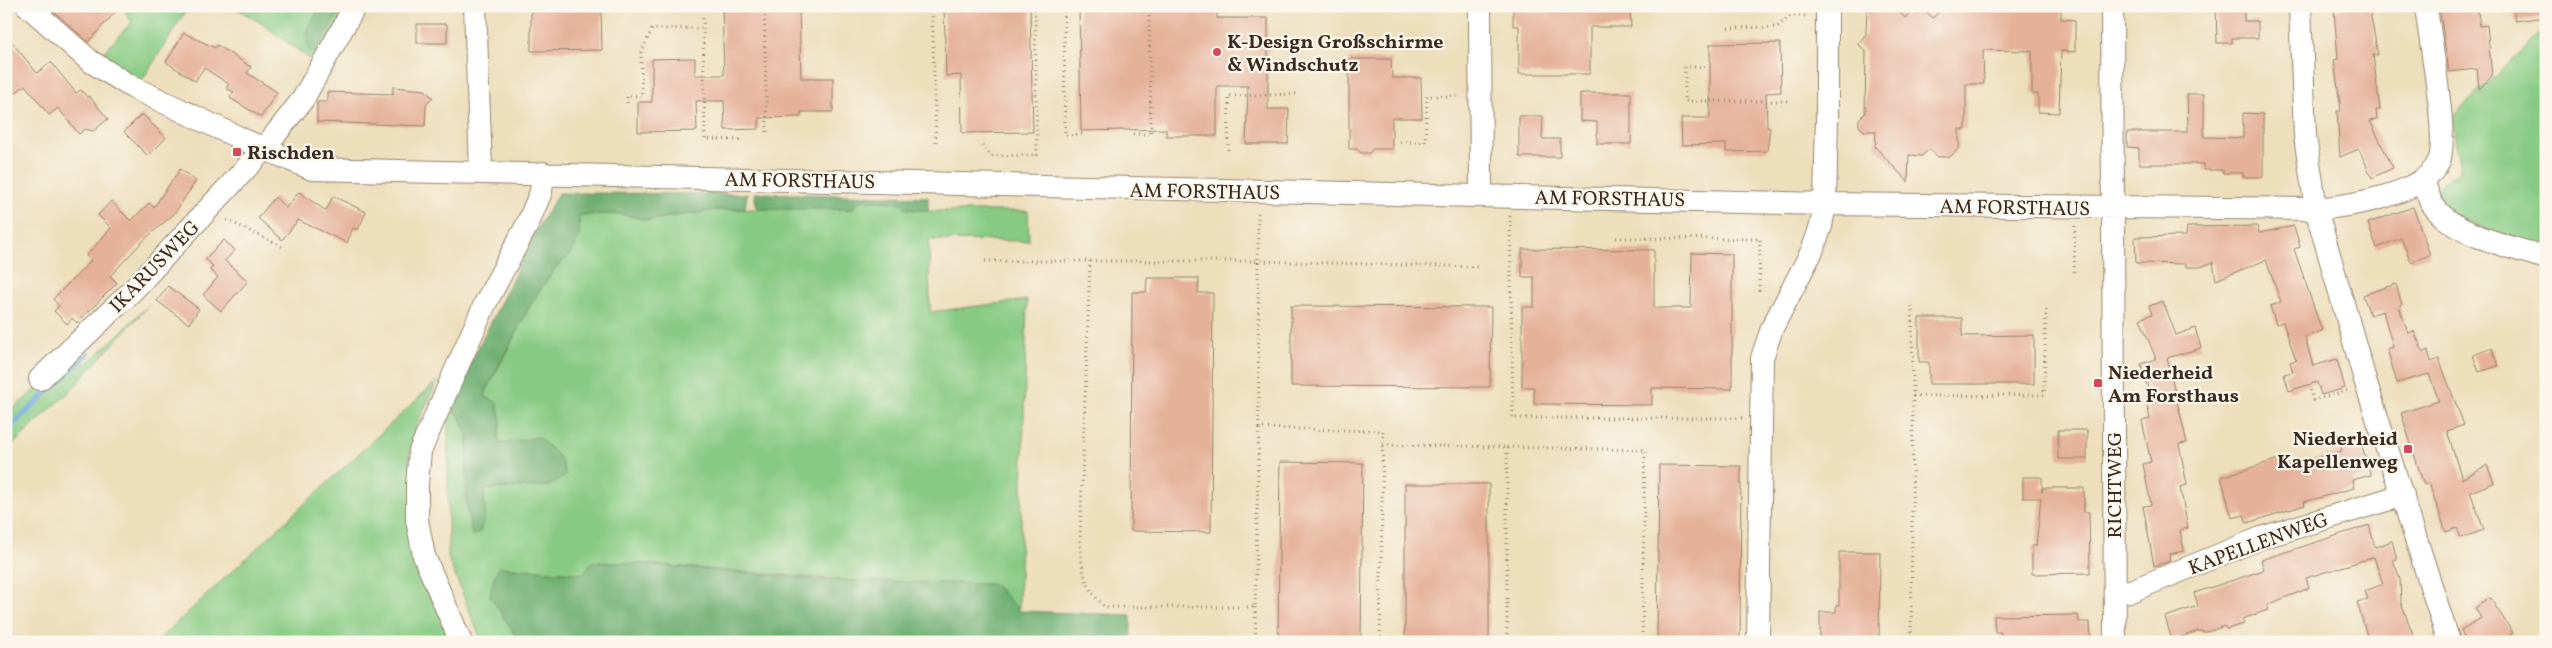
<svg xmlns="http://www.w3.org/2000/svg" width="2552" height="648" font-family="Vollkorn,serif">
<rect width="100%" height="100%" fill="#fbf7ec"/>
<filter id="ink" filterUnits="userSpaceOnUse"><feTurbulence type="fractalNoise" baseFrequency=".02" numOctaves="2"/><feDisplacementMap in="SourceGraphic" scale="10" xChannelSelector="R" yChannelSelector="G"/><feConvolveMatrix kernelMatrix="1 2 1 2 8 2 1 2 1" color-interpolation-filters="sRGB"/></filter>
<filter id="wash" filterUnits="userSpaceOnUse"><feTurbulence type="fractalNoise" baseFrequency=".0096" numOctaves="4" result="noise"/><feDisplacementMap in="SourceGraphic" scale="20" xChannelSelector="R" yChannelSelector="G"/><feGaussianBlur stdDeviation="1.12" result="paint"/><feColorMatrix in="noise" values="0 0 0 0 0 0 0 0 0 0 0 0 0 0 0 0 0 1.4 0 .05"/><feComposite in="paint" operator="in"/></filter>
<g filter="url(#wash)">
<rect width="100%" height="100%" fill="#eddebc"/>
<path fill="#87ca83" stroke="#617a50" d="M131,6H189L141,82L100,56L132,22L125,13Z
M232,6H347L315,63L264,25Z
M2546,28V250L2521,245L2446,212L2437,190L2443,182L2460,171L2452,117Z
M861,200L900,202L928,211H1028L1029,241L929,240L930,312L1027,300L1019,611L994,584L904,585L645,564L592,562L584,574L499,567L503,617L520,642H482L448,558V409L460,415L468,436L466,501L485,515L484,489L549,486L501,444L498,438L501,420L497,403L484,396L530,305L555,268L572,253L579,236V214H621L648,220L716,210L798,208L852,209Z
M150,304L68,393L6,451V416L72,355L86,365Z
M438,380L416,426L409,459L451,642H156Z"/>
<path fill="#6dae71" stroke="#546c48" d="M321,6H342L314,55C297,39 312,23 321,6Z
M559,193L747,194L745,209L716,210L648,220L621,214L579,215V236L572,253L555,268L530,305L484,395L497,403L501,420L498,438L501,444L539,437L560,458L566,475L549,486L484,489L485,515L480,532L472,536L466,501L468,436L460,415L448,409L538,227Z
M754,193L928,197V211L907,209L900,202L861,200L852,209H757Z
M592,562L645,564L827,580L994,584L1020,611L1131,615V642H520L490,596L494,577L499,567L584,574Z"/>
<g fill="none" stroke-linecap="round" stroke-linejoin="round">
<path stroke="#62a5d6" stroke-width="5.5" d="M6,431L88,354"/>
</g>
<g id="blocks">
<path fill="#e5b19a" d="M48,6H121L88,42Z
M722,6H799L801,78H833V112H801V117L759,118V129L725,130L724,101H696L697,131L638,132V102H652V59L695,58V75H724Z
M944,6H1030L1033,132L962,133L961,75L946,76Z
M1079,6H1217V18H1268V109H1289L1288,144H1246L1248,86H1217V136H1166V129L1081,131Z
M1513,6H1630L1631,27H1590V74H1519V26H1513Z
M1960,6L2061,7V19L2075,20V52L2061,51L2059,113L2038,112V94H2032V51L1983,50L1984,84H1966V130L1959,129V148L1950,157H1938L1929,149L1922,156L1909,155L1908,182L1875,147L1876,131H1864L1859,126V119L1865,113L1866,51L1858,44L1866,34L1867,9L1898,10L1905,18L1913,10L1925,11L1933,18L1940,10L1960,11Z
M2216,6H2244V21H2258V38H2232V43H2217Z
M2351,6H2369L2378,55H2373L2380,110H2376L2377,120L2370,121L2393,168L2372,178L2359,149L2340,157L2337,111H2341L2334,60L2338,59L2334,9Z
M2439,6H2477L2480,26L2487,25L2492,76L2479,89L2477,69L2449,72Z
M2513,6H2546V17L2515,21Z
M601,7L602,50L531,51V8Z
M417,24H447V43H417Z
M184,33L215,48L217,45L251,67L247,73L277,92L261,117L230,98L234,92L226,88L229,84L204,68L195,81L166,62Z
M6,35L37,73L51,62L76,93L81,90L87,97L89,96L108,119L93,131L85,129L79,134L58,108L49,115L25,85L15,93L6,81Z
M1780,43L1781,92L1766,93L1767,127L1770,128L1767,151L1726,152V144L1682,145L1681,118H1710V44Z
M1349,59H1391L1392,78H1421L1422,118H1392V149H1373L1369,153H1361L1357,149H1349Z
M393,87L425,90L433,98L426,105L425,126L317,122V102H327V92L393,94Z
M1580,93H1631V144H1597V122L1580,121Z
M2187,94H2204V137L2243,138V113L2263,114V177H2243V173H2223V170H2204V164H2139V148L2127,147V132H2188Z
M142,114L166,138L148,156L124,132Z
M1519,116H1543L1542,139H1560V157H1519Z
M180,169L196,181L174,214L146,238L110,276L117,283L77,323L72,318L67,324L54,311L59,306L53,299L91,261L86,256L111,228L98,215L111,201L131,221L149,203L154,207Z
M299,192L326,211L333,196L366,212L358,230L353,228L347,243L298,220L282,240L258,218L275,197L286,208Z
M2413,207L2430,255L2411,262L2401,238L2377,248L2368,223Z
M2257,226L2259,233L2294,226L2300,247L2294,249L2322,331L2305,337L2313,366L2337,359L2345,388L2321,395L2317,382L2289,391L2284,374L2293,372L2290,362L2296,360L2283,322L2276,324L2270,306L2281,302L2266,260L2216,280L2213,262L2201,267H2186V264L2136,263L2135,237L2186,236L2187,227Z
M224,240L235,250L225,261L248,281L221,311L203,295L218,277L210,270L213,266L205,259Z
M1522,249L1654,250V308H1691L1692,253L1732,254V389L1652,388V405L1534,404V387H1522V307H1534V277H1522Z
M1147,278H1199L1198,293H1213L1211,532L1131,531L1132,292H1146Z
M2396,284L2402,305L2399,306L2408,333L2414,331L2423,352L2428,350L2431,362L2439,359L2464,425L2447,431L2462,479L2487,465L2494,483L2470,492L2484,530L2461,538L2457,528L2446,532L2429,483L2424,485L2401,413L2439,401L2429,374L2397,383L2387,349L2393,347L2383,311L2370,315L2363,295Z
M168,286L199,309L189,324L157,301Z
M2163,301L2176,335L2195,328L2201,348L2167,358L2187,443L2179,444L2187,485L2180,487L2188,528L2180,530L2184,551L2169,554L2170,561L2154,566L2143,506L2151,505L2143,464L2151,462L2142,421L2150,419L2146,399L2151,398L2141,364L2156,359L2140,319L2152,314L2149,306Z
M1291,306L1491,307L1490,387L1291,386Z
M1919,318H1962V336L2034,335V384H1929V362H1919Z
M2492,348L2498,366L2479,372L2473,355Z
M2058,430H2087V459H2058Z
M2359,437L2371,475L2352,480L2354,488L2304,502L2305,505L2247,523L2244,515L2232,518L2221,477L2282,458L2285,467L2342,451L2340,442Z
M1280,462L1363,463L1361,642H1278Z
M1659,465L1741,466L1740,642H1657Z
M2023,477H2042V492L2043,488H2084V512H2089L2090,573L2032,574V546H2036L2041,498H2023Z
M1405,484H1489V640H1405Z
M2369,525L2375,547L2392,541L2397,559L2393,560L2400,579L2401,603L2416,642H2369L2357,602L2368,599L2365,591L2383,584L2374,557L2306,578L2309,588L2267,605L2268,610L2242,619L2244,624L2226,629L2225,626L2206,632L2198,631L2172,640L2165,617L2198,606L2194,593L2264,570L2261,560Z
M1839,552H1880L1879,642H1820V612H1836V605H1839Z
M2490,598L2513,633L2502,642H2466L2461,630L2481,618L2475,608Z
M2078,615L2079,622H2090L2091,642H2001V632H1995L1994,616Z"/>
</g>
</g>
<g filter="url(#ink)">
<use href="#blocks" fill-opacity="0" stroke="#94846d" stroke-width="1"/>
<g fill="none" stroke-linecap="round" stroke-linejoin="round">
<defs>
<path id="minor" d="M28,6L90,61L132,87L244,140L312,169L1825,204L2316,209C2348,206 2425,195 2439,161C2449,138 2429,36 2426,6
M475,6L481,171
M1480,6L1481,195
M2112,6L2115,642
M2300,6L2305,136L2316,209L2365,380L2449,642
M2423,180C2426,187 2428,195 2431,202C2451,236 2511,246 2546,258
M40,379L133,290L264,149L303,99L355,6
M2115,592L2131,591L2261,538L2403,495
M461,642L424,556L417,520V484L420,451L485,304L528,223L541,192L543,173
M1758,642L1762,358L1772,328L1812,251L1821,226L1825,204L1827,118V6"/>
</defs>
<use href="#minor" stroke="#94846d" stroke-width="24"/>
<path stroke="#94846d" stroke-width="3" stroke-dasharray="1 4" stroke-linecap="butt" d="M764,6L767,134
M932,6L936,145
M1064,6L1065,135L1082,134
M703,18L705,139L744,140
M1728,28L1777,27L1790,16H1808
M1705,67H1685V101H1789
M627,103V96H642L641,53L652,29L703,28
M1133,134H1151L1149,6
M1400,142H1425L1427,96H1460
M982,145L991,156L1037,155L1035,6
M1228,150L1229,96L1299,94
M1510,216L1513,418H1742
M227,220L283,247
M1616,238L1760,239L1759,292
M985,261H1258V210
M1090,261L1080,541C1082,570 1083,586 1105,607H1255L1259,428
M2074,272L2075,226
M1912,306L1913,396L2044,395L2046,306
M2309,385L2313,400L2347,391
M1383,445L1507,447V642
M1507,447L1645,450L1642,642
M1255,607L1256,642
M1380,642L1383,431L1259,428L1258,261L1477,267
M1911,642L1913,396"/>
<use href="#minor" stroke="#fff" stroke-width="22"/>
</g>
</g>
<g fill="#d1495b" stroke="#fbf7ec" stroke-width="2">
<circle cx="1217" cy="52" r="5"/>
<rect x="232" y="147" width="10" height="10" rx="2.5"/>
<rect x="2093" y="378" width="10" height="10" rx="2.5"/>
<rect x="2403" y="444" width="10" height="10" rx="2.5"/>
</g>
<g text-anchor="middle" stroke-width="4.5" stroke-linejoin="round" paint-order="stroke">
<g font-size="20" font-weight="bold" fill="#3b2a1e" stroke="#fbf7ec" text-anchor="start">
<text x="1227" y="48">K-Design Großschirme<tspan x="1227" dy="23">&amp; Windschutz</tspan></text>
<text x="247" y="159">Rischden</text>
<text x="2108" y="379">Niederheid<tspan x="2108" dy="23">Am Forsthaus</tspan></text>
<text x="2398" y="445" text-anchor="end">Niederheid<tspan x="2398" dy="23">Kapellenweg</tspan></text>
</g>
<g font-size="20" fill="#3b2a1e" stroke="#fbf7ec">
<text transform="translate(800 180) rotate(1)" y="7">AM FORSTHAUS</text>
<text transform="translate(1205 191) rotate(1)" y="7">AM FORSTHAUS</text>
<text transform="translate(1610 198) rotate(1)" y="7">AM FORSTHAUS</text>
<text transform="translate(2015 207) rotate(1)" y="7">AM FORSTHAUS</text>
<text transform="translate(154 266) rotate(-46)" y="7">IKARUSWEG</text>
<text transform="translate(2114 485) rotate(-90)" y="7">RICHTWEG</text>
<text transform="translate(2258 543) rotate(-20)" y="7">KAPELLENWEG</text>
</g>
</g>
<rect width="2552" height="648" fill="none" stroke="#fbf7ec" stroke-width="25"/>
</svg>
